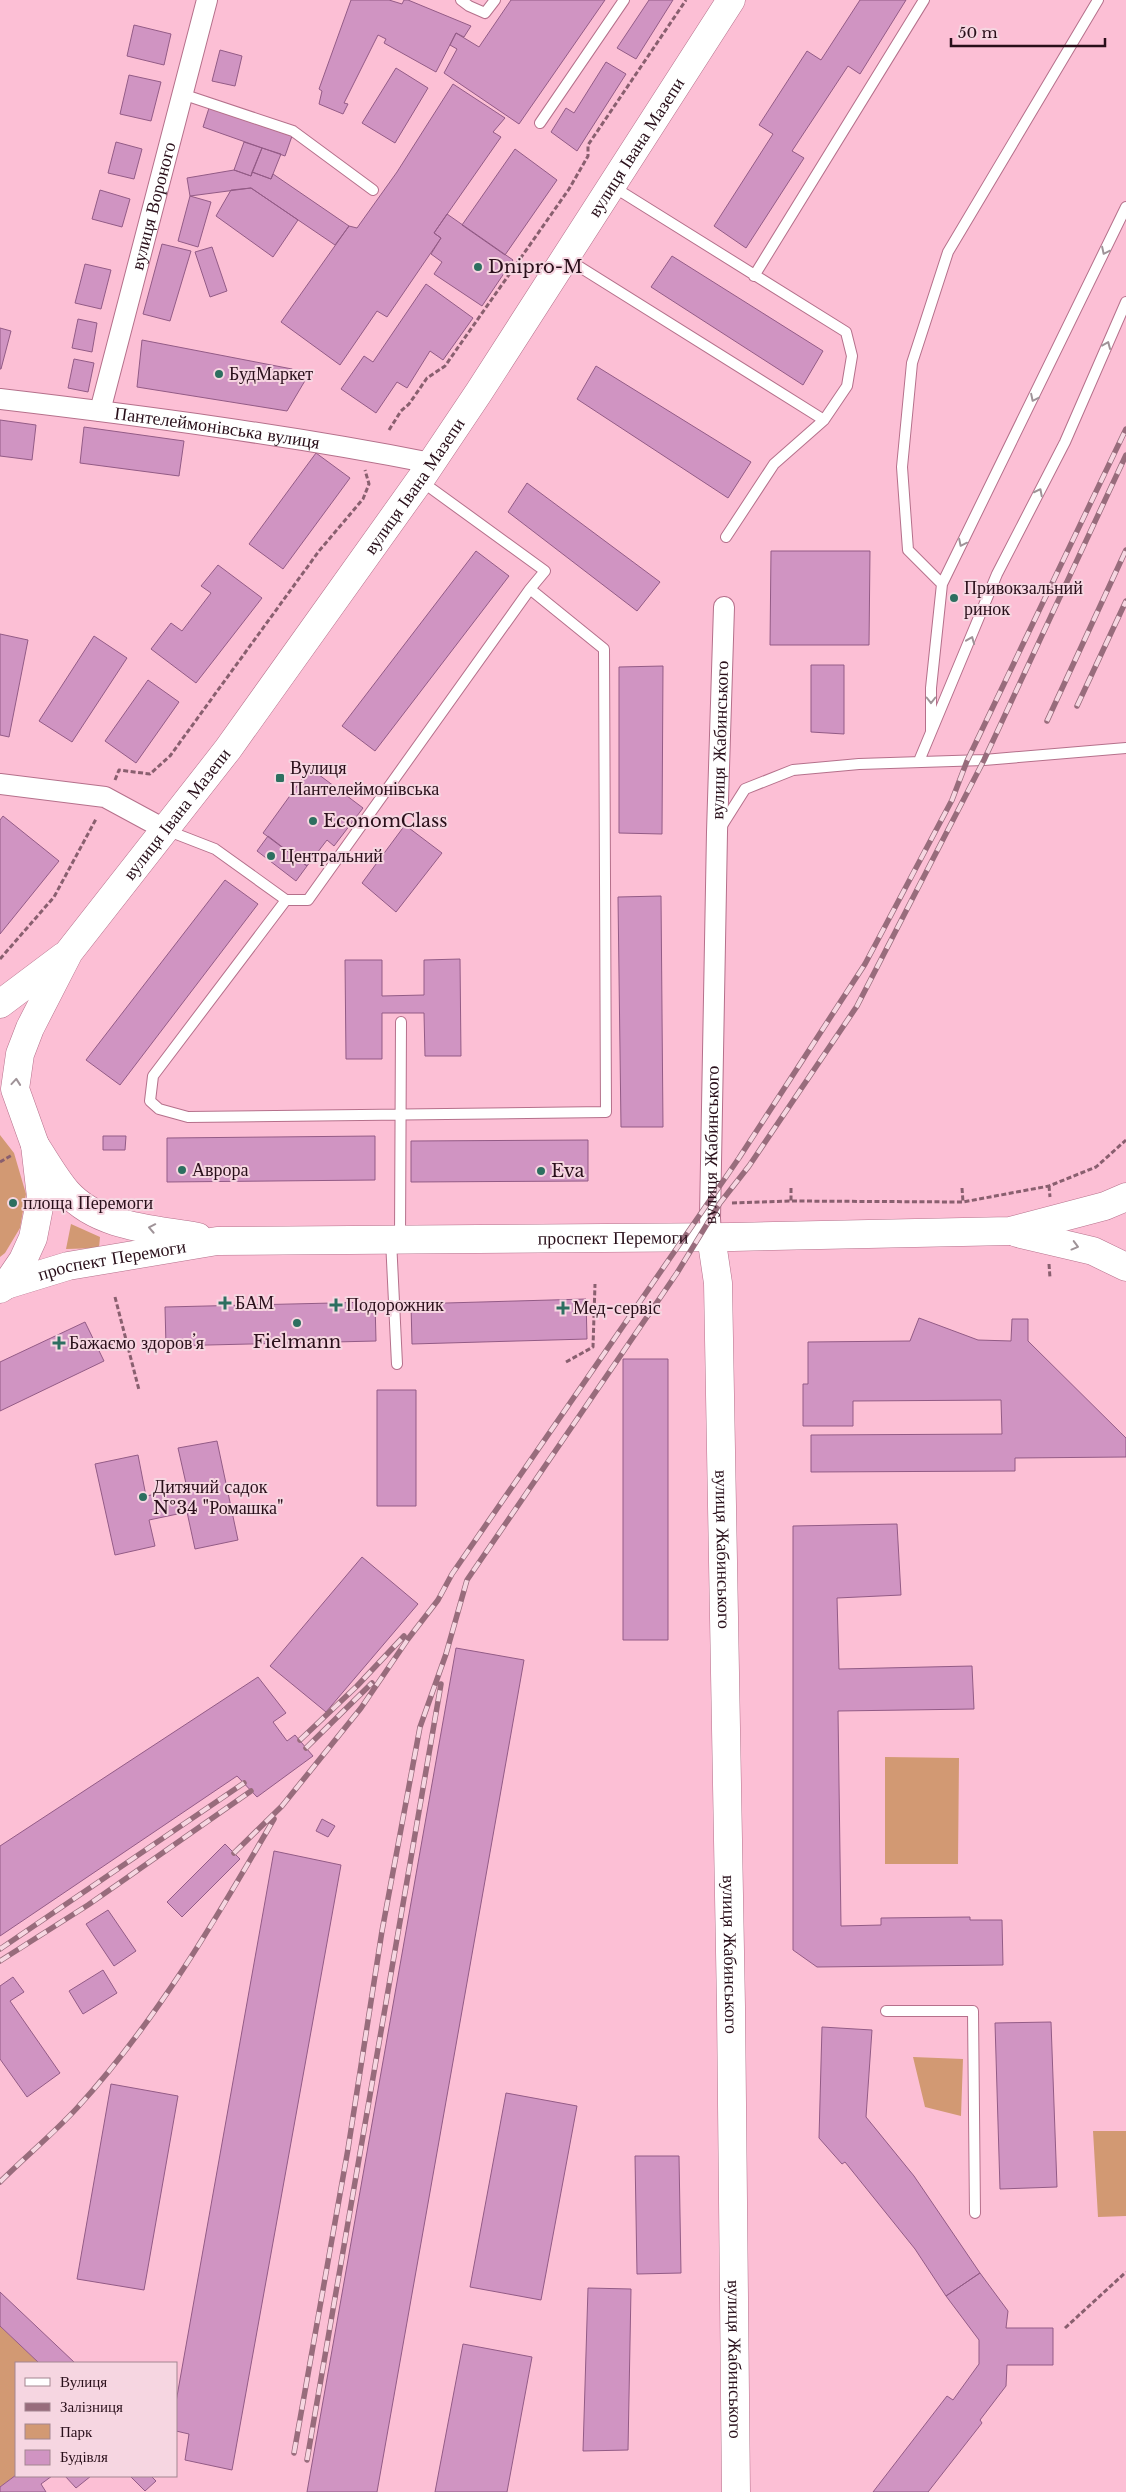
<svg xmlns="http://www.w3.org/2000/svg" width="1126" height="2492" font-family="'Libre Baskerville',serif">
<rect width="100%" height="100%" fill="#fcbfd5"/>
<path fill="#d29973" d="M0,1135L14,1153L26,1194L20,1228L5,1253L0,1257Z
M71,1224L100,1237L99,1248L66,1249Z
M885,1757L959,1758L958,1864H885Z
M913,2057L963,2059L961,2116L925,2107Z
M1093,2131H1126V2216L1098,2217Z
M0,2326L39,2363H16V2475L0,2487Z"/>
<path fill="#d094c2" stroke="#935b86" d="M351,0H389L402,4L404,0H408L471,26L464,37L456,33L436,72L384,43L386,39L378,35L344,103L348,104L343,114L319,104L322,91L319,89Z
M511,0H605L519,124L444,73L457,49L450,45L456,33L479,47Z
M649,0H673L636,59L617,48Z
M860,0H906L860,74L848,66L792,151L804,158L746,248L714,226L773,134L759,125L807,51L821,60Z
M134,25L171,34L164,65L127,56Z
M220,50L242,56L235,86L212,81Z
M606,62L626,74L577,151L551,132L566,108L574,113Z
M396,68L428,88L395,143L362,123Z
M129,75L161,82L151,121L120,114Z
M453,84L505,118L493,132L501,137L434,233L441,238L387,317L377,311L340,365L281,322L349,226L357,228L397,172Z
M209,108L292,136L285,156L203,127Z
M116,142L142,149L134,179L108,173Z
M244,142L262,148L251,176L234,170Z
M262,148L281,154L271,179L252,172Z
M515,149L557,180L505,255L462,225Z
M234,170L251,176L252,172L271,179L273,174L349,226L335,245L251,188L190,196L187,178Z
M251,188L298,220L273,257L216,216L231,190Z
M100,190L130,199L122,227L92,219Z
M190,196L211,202L198,247L178,241Z
M447,214L513,260L482,306L434,274L442,262L431,254L441,238L434,233Z
M162,244L191,251L170,321L143,314Z
M212,247L227,291L210,297L195,252Z
M672,256L823,351L803,385L651,287Z
M85,264L111,270L101,309L75,303Z
M426,284L473,318L443,360L430,351L407,388L397,382L376,413L341,389L364,356L373,362Z
M78,319L97,323L92,352L72,348Z
M0,328L11,331L1,369H0Z
M142,340L292,369L306,379L287,411L137,387Z
M74,359L94,363L88,392L68,388Z
M596,366L751,462L728,498L577,399Z
M0,420L36,425L32,460L0,456Z
M84,427L184,441L179,476L80,463Z
M316,453L350,478L283,569L249,544Z
M527,483L660,582L637,611L508,512Z
M476,551L509,576L375,751L342,726Z
M771,551H870L869,645H770Z
M218,565L262,598L196,683L151,649L171,623L182,631L211,593L201,586Z
M0,634L28,640L9,737L0,735Z
M94,636L127,658L72,742L39,721Z
M811,665H844V734L811,732Z
M663,666L662,834L619,833V667Z
M148,680L179,702L136,763L105,741Z
M310,768L363,808L334,846L327,840L307,866L263,833Z
M3,816L59,861L0,934V820Z
M405,825L442,853L396,912L362,883Z
M268,836L307,866L296,881L257,851Z
M225,880L258,904L120,1085L86,1060Z
M661,896L663,1127H621L618,897Z
M460,959L461,1056H425L424,1013H382V1059H346L345,960H382V996L424,995V960Z
M103,1136H126L125,1150H103Z
M375,1136V1180L167,1182V1138Z
M588,1140V1181L411,1182V1141Z
M586,1299L587,1339L412,1344L411,1304Z
M375,1302L376,1341L166,1346L165,1307Z
M919,1318L978,1340L1011,1341L1012,1319H1028V1341L1126,1438V1457L1015,1458V1471L811,1472V1435L1002,1434L1001,1400L853,1401V1426H803V1384H808V1342L910,1341Z
M85,1322L104,1361L0,1411V1362Z
M623,1359H668V1640H623Z
M377,1390H416V1506H377Z
M217,1441L238,1540L195,1549L187,1512L149,1520L155,1546L115,1555L95,1464L138,1455L146,1496L187,1488L178,1448Z
M897,1524L901,1595L837,1598L839,1669L972,1666L974,1709L838,1711L841,1926L881,1925V1918L970,1917V1920H1002L1003,1965L817,1967L793,1950V1526Z
M362,1557L418,1604L326,1712L270,1666Z
M456,1648L524,1660L377,2492H307Z
M258,1677L286,1713L273,1722L287,1741L295,1735L313,1756L257,1797L237,1776L0,1936V1846Z
M322,1819L335,1826L328,1837L316,1831Z
M225,1844L240,1859L182,1917L167,1902Z
M274,1851L341,1865L232,2470L185,2460L189,2434L176,2431V2402Z
M108,1910L136,1951L114,1966L86,1924Z
M103,1970L117,1993L83,2014L69,1991Z
M13,1977L24,1992L10,2001L60,2073L27,2097L0,2059V1986Z
M1051,2022L1057,2187L1000,2189L995,2023Z
M822,2027L872,2030L866,2117L914,2176L980,2273L946,2296L915,2249L845,2162L842,2164L819,2138Z
M111,2084L178,2096L144,2290L77,2279Z
M506,2093L577,2106L541,2300L470,2287Z
M635,2156H679L681,2273L637,2274Z
M980,2273L1008,2311L1006,2328H1053V2365H1007L1006,2386L980,2420L982,2423L928,2492H873L947,2396L953,2400L979,2364V2340L946,2296Z
M588,2288L631,2289L628,2450L583,2451Z
M0,2292L75,2363H39L0,2326Z
M463,2344L532,2357L507,2492H435Z
M16,2475V2476H52L41,2484L46,2492H0V2487Z
M65,2476H91L76,2488Z
M130,2476H151L156,2481L145,2491Z"/>
<g fill="none" stroke-linecap="round" stroke-linejoin="round">
<defs>
<path id="lane" d="M461,0L469,6L485,13L495,0
M182,94L293,131L373,190
M540,123L624,0
M612,186L846,332L852,356L847,386L824,420L774,464L726,537
M567,259L824,420
M754,276L924,0
M421,481L545,571L530,589
M942,584L908,550L902,467L912,363L948,252L1098,0
M931,732V688L942,584L1126,207
M919,761L997,574L1065,442L1126,302
M721,827L745,789L793,770L859,764L984,760L1126,748
M166,830L215,849L286,900H308L530,589L604,649L606,1112L188,1117L159,1109L150,1101L153,1076L286,900
M400,1238L401,1022
M391,1240L397,1364
M886,2011H973L975,2213"/>
<g id="street">
<path id="s1" d="M0,399C144,416 289,435 431,463"/>
<path id="s2" d="M100,411L207,0"/>
<path d="M0,784L105,797L166,830"/>
<path id="s3" d="M711,1236L710,1218L717,832L724,607"/>
</g>
<g id="secondary">
<path d="M35,1145C45,1160 55,1178 67,1192C99,1228 155,1229 198,1237"/>
<path d="M1017,1233L1093,1251L1126,1267"/>
<path id="s4" d="M711,1236L718,1283L731,2007L736,2492"/>
<path id="s5" d="M6,1285L68,1266L217,1241L733,1237L1010,1231L1105,1206L1126,1197"/>
</g>
<g id="primary">
<path d="M0,1004L64,956"/>
<path id="s6" d="M0,1289L6,1285L23,1260L33,1238L41,1197L35,1145L15,1089L20,1054L30,1028L69,952L228,749L420,480L479,392L731,0"/>
</g>
</defs>
<use href="#lane" stroke="#b5708b" stroke-width="12"/>
<use href="#street" stroke="#b5708b" stroke-width="22"/>
<use href="#secondary" stroke="#b5708b" stroke-width="29"/>
<use href="#primary" stroke="#b5708b" stroke-width="29"/>
<path stroke="#895f6f" stroke-width="3" stroke-dasharray="5 2.5" stroke-linecap="butt" d="M389,430L401,411L409,404L427,378L445,366L569,189L588,156V145L686,0
M115,780L119,770L150,774L170,756L319,551L363,499L369,484L365,470
M0,959L54,897L96,819
M0,1162L12,1155
M1049,1186L1050,1197
M791,1188V1201
M962,1188L963,1202
M732,1203L791,1201L963,1202L1049,1186L1096,1167L1126,1140
M1049,1264L1050,1278
M115,1297L139,1390
M566,1362L593,1347L595,1284
M1065,2328L1126,2272"/>
<use href="#lane" stroke="#fff" stroke-width="10"/>
<use href="#street" stroke="#fff" stroke-width="20"/>
<use href="#secondary" stroke="#fff" stroke-width="28"/>
<use href="#primary" stroke="#fff" stroke-width="28"/>
<defs>
<path id="rail" d="M1077,706L1126,601
M1047,721L1126,550
M300,1740L357,1686L404,1636
M306,1748L372,1683
M234,1853L282,1806L361,1708L408,1639L438,1600L452,1574L739,1158L865,964L952,800L967,761L1126,429
M0,1949L244,1783
M0,1961L88,1905L251,1791
M0,2182C25,2157 53,2134 77,2108C156,2022 216,1919 274,1819
M294,2453L348,2149L382,1931L420,1727L446,1654L467,1580L677,1273L720,1203L749,1166L857,1006L984,760L1126,455
M307,2460L441,1684"/>
</defs>
<use href="#rail" stroke="#986c7c" stroke-width="5.5"/>
<use href="#rail" stroke="#f6d6e1" stroke-width="4" stroke-dasharray="11" stroke-linecap="butt"/>
</g>
<defs><path id="oneway-chevron" d="M-2-3.5L2.5 0L-2 3.5" fill="none" stroke-width="1.6" stroke-linecap="round" stroke-linejoin="round" transform="scale(1.25)"/></defs>
<g stroke="#9f9398">
<use href="#oneway-chevron" transform="translate(1105 251) rotate(116)"/>
<use href="#oneway-chevron" transform="translate(1107 345) rotate(-67)"/>
<use href="#oneway-chevron" transform="translate(1034 398) rotate(116)"/>
<use href="#oneway-chevron" transform="translate(1039 492) rotate(-63)"/>
<use href="#oneway-chevron" transform="translate(962 543) rotate(116)"/>
<use href="#oneway-chevron" transform="translate(971 640) rotate(-68)"/>
<use href="#oneway-chevron" transform="translate(931 700) rotate(90)"/>
<use href="#oneway-chevron" transform="translate(16 1082) rotate(-85)"/>
<use href="#oneway-chevron" transform="translate(152 1228) rotate(-169)"/>
<use href="#oneway-chevron" transform="translate(1075 1246) rotate(15)"/>
</g>
<g fill="#2d6f60" stroke="#f6d6e1" stroke-width="2">
<circle cx="478" cy="267" r="5"/>
<circle cx="219" cy="374" r="5"/>
<circle cx="954" cy="598" r="5"/>
<rect x="275" y="773" width="10" height="10" rx="2.5"/>
<circle cx="313" cy="821" r="5"/>
<circle cx="271" cy="856" r="5"/>
<circle cx="182" cy="1170" r="5"/>
<circle cx="541" cy="1171" r="5"/>
<circle cx="13" cy="1203" r="5"/>
<path d="M222.5 1295.5h5v5h5v5h-5v5h-5v-5h-5v-5h5z"/>
<path d="M333.5 1297.5h5v5h5v5h-5v5h-5v-5h-5v-5h5z"/>
<path d="M560.5 1300.5h5v5h5v5h-5v5h-5v-5h-5v-5h5z"/>
<circle cx="297" cy="1323" r="5"/>
<path d="M56.5 1335.5h5v5h5v5h-5v5h-5v-5h-5v-5h5z"/>
<circle cx="143" cy="1497" r="5"/>
</g>
<g text-anchor="middle" stroke-width="4" stroke-linejoin="round" paint-order="stroke">
<g font-size="18" fill="#290f1a" stroke="#f6d6e1">
<text dy="6" stroke="none"><textPath href="#s6" startOffset="1349">вулиця Івана Мазепи</textPath></text>
<text dy="6" stroke="none"><textPath href="#s2" startOffset="212">вулиця Вороного</textPath></text>
<text dy="6" stroke="none"><textPath href="#s1" startOffset="219">Пантелеймонівська вулиця</textPath></text>
<text dy="6" stroke="none"><textPath href="#s6" startOffset="944">вулиця Івана Мазепи</textPath></text>
<text dy="6" stroke="none"><textPath href="#s3" startOffset="496">вулиця Жабинського</textPath></text>
<text dy="6" stroke="none"><textPath href="#s6" startOffset="539">вулиця Івана Мазепи</textPath></text>
<text dy="6" stroke="none"><textPath href="#s3" startOffset="91">вулиця Жабинського</textPath></text>
<text dy="6" stroke="none"><textPath href="#s5" startOffset="612">проспект Перемоги</textPath></text>
<text dy="6" stroke="none"><textPath href="#s5" startOffset="109">проспект Перемоги</textPath></text>
<text dy="6" stroke="none"><textPath href="#s4" startOffset="314">вулиця Жабинського</textPath></text>
<text dy="6" stroke="none"><textPath href="#s4" startOffset="719">вулиця Жабинського</textPath></text>
<text dy="6" stroke="none"><textPath href="#s4" startOffset="1124">вулиця Жабинського</textPath></text>
</g>
<g font-size="18" fill="#290f1a" stroke="#f6d6e1" text-anchor="start">
<text x="488" y="273">Dnipro-M</text>
<text x="229" y="380">БудМаркет</text>
<text x="964" y="594">Привокзальний<tspan x="964" dy="21">ринок</tspan></text>
<text x="290" y="774">Вулиця<tspan x="290" dy="21">Пантелеймонівська</tspan></text>
<text x="323" y="827">EconomClass</text>
<text x="281" y="862">Центральний</text>
<text x="192" y="1176">Аврора</text>
<text x="551" y="1177">Eva</text>
<text x="23" y="1209">площа Перемоги</text>
<text x="235" y="1309">БАМ</text>
<text x="346" y="1311">Подорожник</text>
<text x="573" y="1314">Мед-сервіс</text>
<text x="297" y="1348" text-anchor="middle">Fielmann</text>
<text x="69" y="1349">Бажаємо здоровʼя</text>
<text x="153" y="1493">Дитячий садок<tspan x="153" dy="21">№34 "Ромашка"</tspan></text>
</g>
</g>
<rect x="15" y="2362" width="162" height="115" fill="#f6d6e1" stroke="#a48691"/>
<rect x="25" y="2378" width="25" height="8" fill="#ffffff" stroke="#a48691"/>
<text x="60" y="2387" font-size="15" fill="#290f1a">Вулиця</text>
<rect x="25" y="2403" width="25" height="8" fill="#986c7c" stroke="#a48691"/>
<text x="60" y="2412" font-size="15" fill="#290f1a">Залізниця</text>
<rect x="25" y="2424" width="25" height="15" fill="#d29973" stroke="#a48691"/>
<text x="60" y="2437" font-size="15" fill="#290f1a">Парк</text>
<rect x="25" y="2450" width="25" height="15" fill="#d094c2" stroke="#a48691"/>
<text x="60" y="2462" font-size="15" fill="#290f1a">Будівля</text>
<path d="M951 38v8h154v-8" fill="none" stroke="#290f1a" stroke-width="2.5"/>
<text x="958" y="38" font-size="15" fill="#290f1a" stroke="#f6d6e1" stroke-width="4" paint-order="stroke">50 m</text>
</svg>
